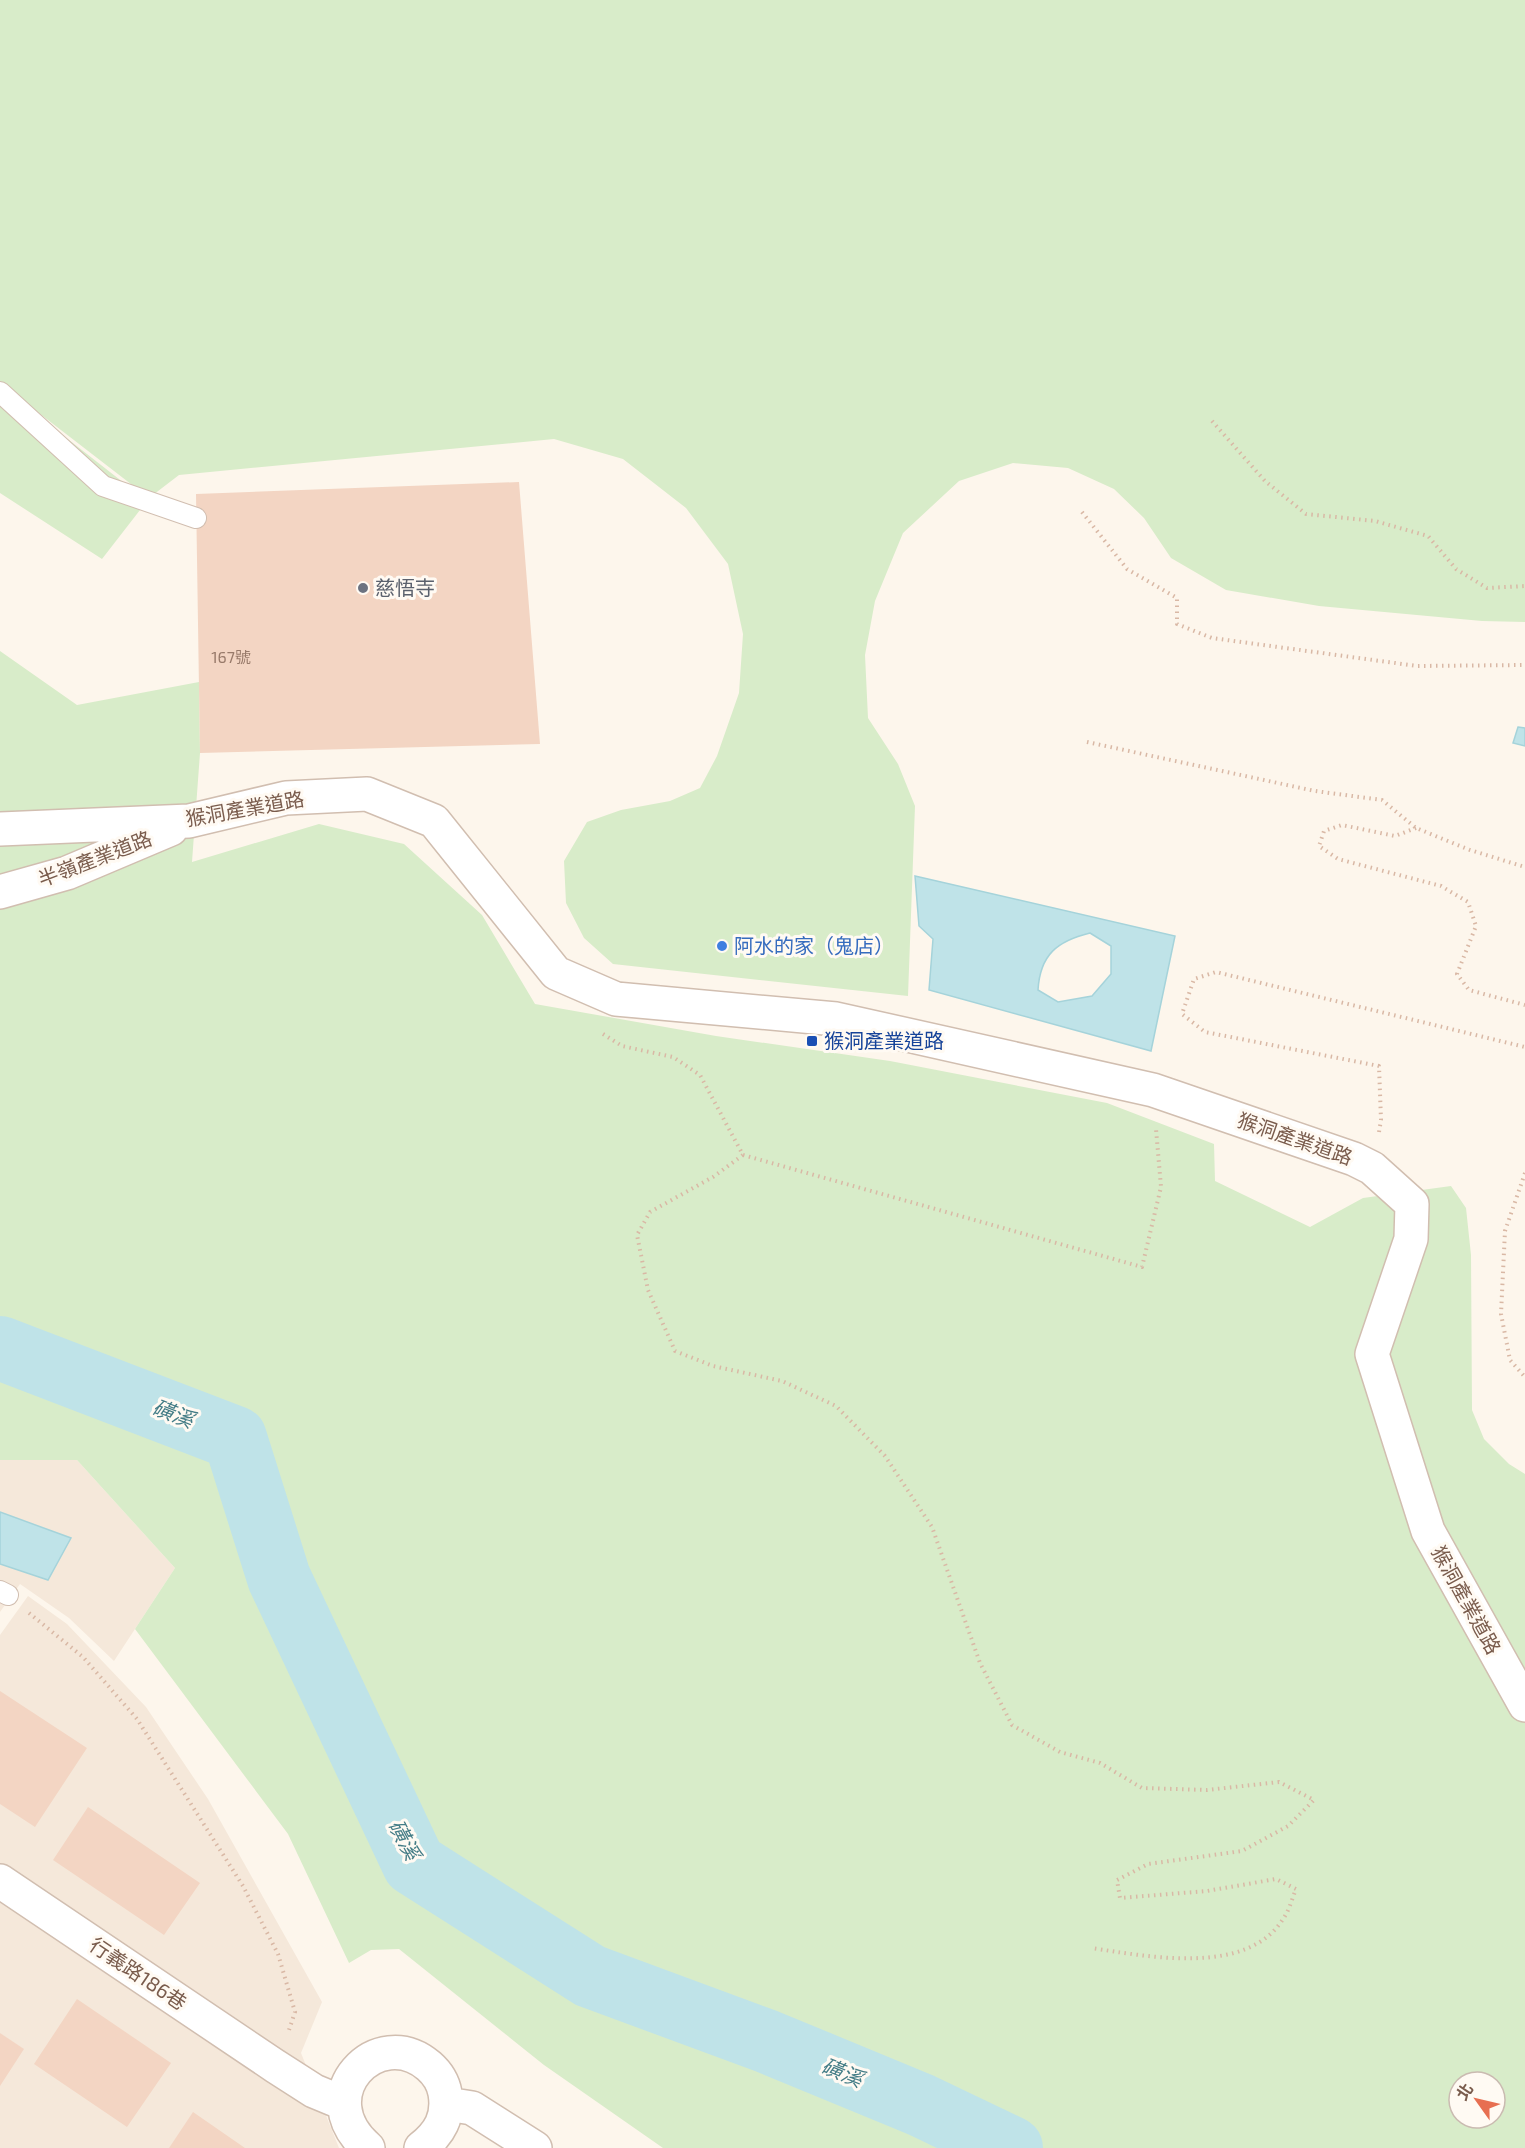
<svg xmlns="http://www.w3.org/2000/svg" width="1525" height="2148" font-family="'Exo 2','Noto Sans TC',sans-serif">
<rect width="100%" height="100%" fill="#fdf6ec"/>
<path fill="#f5e8da" d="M0,1460H77L175,1568L114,1661L69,1618L20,1584L0,1612Z
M28,1596L67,1624L146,1707L208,1799L322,2002L301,2053L339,2148H0V1635Z"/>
<path fill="#d8ecc9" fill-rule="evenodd" d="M0,0H1525V622L1482,621L1319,606L1226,590L1171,558L1144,518L1114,489L1068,468L1013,463L959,481L903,533L875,601L865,655L868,718L898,764L915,806L908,996L613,964L584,938L566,903L564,861L587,822L621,810L670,801L700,788L717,756L739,693L743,634L728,564L686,508L623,459L554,439L179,475L149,498L0,383Z
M0,386L147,501L102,559L0,493Z
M0,651L77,705L199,682L200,753L192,862L319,824L404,844L482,915L535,1004L716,1036L890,1061L1107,1103L1214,1144L1215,1181L1310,1227L1363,1198L1451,1186L1466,1208L1471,1255L1472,1410L1484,1439L1509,1464L1525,1474V2148H663L544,2065L399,1949L371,1950L349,1963L288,1834L135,1629L175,1568L77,1460H0ZM1459,2082H1495V2118H1459Z"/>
<path fill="#bfe3e8" stroke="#a5d3da" stroke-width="1.5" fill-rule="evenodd" d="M1518,727L1525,728V746L1513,743Z
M915,876L1175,936L1151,1051L929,990L933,939L919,926ZM1090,933L1111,946V974L1092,996L1058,1002L1038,990C1040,955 1057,941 1090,933Z
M0,1512L71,1538L48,1580L0,1564Z"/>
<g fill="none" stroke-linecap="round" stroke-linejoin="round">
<path stroke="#bfe3e8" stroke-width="64" d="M0,1348L235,1438L279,1578L414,1864L590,1976L766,2041L921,2105L1011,2148"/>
</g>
<path fill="#f3d5c3" d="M519,482L540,744L200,753L196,494Z
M0,1691L87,1748L35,1827L0,1804Z
M88,1807L200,1883L164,1935L53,1860Z
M77,1999L171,2063L127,2127L34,2064Z
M0,2033L24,2049L0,2086Z
M193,2112L245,2148H169Z"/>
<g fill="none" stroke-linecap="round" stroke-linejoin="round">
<defs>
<path id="lane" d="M0,392L103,486L196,518
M0,1591L8,1595"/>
<path id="street" d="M0,829L189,821L286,798L367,794L434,821L556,973L616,999L836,1019L1153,1090L1354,1159L1372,1168L1412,1204L1411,1239L1372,1354L1428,1531L1525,1705
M0,892L67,873L171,829
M0,1881L275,2066L314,2091L343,2103
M447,2104L472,2108L535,2148
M368,2148C307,2095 378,2022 429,2066C437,2073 443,2082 445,2093C449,2117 440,2133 421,2148"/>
</defs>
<use href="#lane" stroke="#d1beb0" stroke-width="22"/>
<use href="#street" stroke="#d1beb0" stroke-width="36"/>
<path stroke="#d9b8a5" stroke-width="4" stroke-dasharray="1.5 4.5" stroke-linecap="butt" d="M1212,421L1265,481L1306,514L1375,521L1428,536L1456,569L1487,588L1525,586
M1082,512L1127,569L1177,598V624L1212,638L1417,666L1525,665
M1087,742L1315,791L1382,800L1416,828L1470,850L1525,867
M1416,828L1395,836L1342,825L1324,831L1319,846L1338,859L1441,886L1468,902L1476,926L1457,974L1469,990L1525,1005
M603,1034L622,1046L673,1057L700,1075L743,1155L713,1177L650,1212L637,1235L648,1290L675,1351L713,1366L782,1381L836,1406L885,1456L932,1527L980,1663L1012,1725L1060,1752L1100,1763L1142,1788L1207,1790L1279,1782L1314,1800L1288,1826L1242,1851L1148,1864L1117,1880L1120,1898L1207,1891L1276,1879L1296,1889C1292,1899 1289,1911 1283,1919C1247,1977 1146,1956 1091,1948
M1379,1132L1381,1120L1379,1066L1205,1032L1182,1014L1194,979L1216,972L1525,1047
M743,1155L1142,1267L1161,1187L1156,1129
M1525,1173L1505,1231L1501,1314L1510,1360L1525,1377
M29,1613L83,1657L137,1719L243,1886L278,1954L295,2012L288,2033"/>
<use href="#lane" stroke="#fff" stroke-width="20"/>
<use href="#street" stroke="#fff" stroke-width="33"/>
</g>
<circle fill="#6b7280" stroke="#fffaf3" stroke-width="2" cx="363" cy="588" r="6"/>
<circle fill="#3f7fe0" stroke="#fffaf3" stroke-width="2" cx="722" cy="946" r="6"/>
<rect fill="#1a4fb4" stroke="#fffaf3" stroke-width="2" x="806" y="1035" width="12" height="12" rx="3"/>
<g text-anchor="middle" stroke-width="6" stroke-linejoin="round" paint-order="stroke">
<g font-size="16" fill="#987a6a">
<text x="231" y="663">167號</text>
</g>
<g font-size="20" fill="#5b616d" stroke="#fffaf3" text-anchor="start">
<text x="375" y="595">慈悟寺</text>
</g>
<g font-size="20" fill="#7a5c4d" stroke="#fffaf3">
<text transform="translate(245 809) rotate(-10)" y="7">猴洞產業道路</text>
<text transform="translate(95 859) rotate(-21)" y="7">半嶺產業道路</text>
<text transform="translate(1295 1139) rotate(19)" y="7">猴洞產業道路</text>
<text transform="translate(1466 1600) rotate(61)" y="7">猴洞產業道路</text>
<text transform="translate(138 1974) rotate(34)" y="7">行義路186巷</text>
</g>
<g font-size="20" fill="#366cbe" stroke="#fffaf3" text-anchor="start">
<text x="734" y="953">阿水的家（鬼店）</text>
</g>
<g font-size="20" fill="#164399" stroke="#fffaf3" text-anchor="start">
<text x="824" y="1048">猴洞產業道路</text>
</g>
<g font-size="21" font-style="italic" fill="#437c86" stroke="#fffaf3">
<text transform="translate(173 1414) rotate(21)" y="7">磺溪</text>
<text transform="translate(404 1840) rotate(62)" y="7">磺溪</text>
<text transform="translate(842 2073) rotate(22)" y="7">磺溪</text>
</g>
</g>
<g transform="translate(1477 2100) rotate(304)"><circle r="28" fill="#fffaf3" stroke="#cabbb1" stroke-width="1.5"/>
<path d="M0-4.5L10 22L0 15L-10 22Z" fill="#e76f51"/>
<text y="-9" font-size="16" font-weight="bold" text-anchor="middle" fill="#7a5c4d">北</text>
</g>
</svg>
